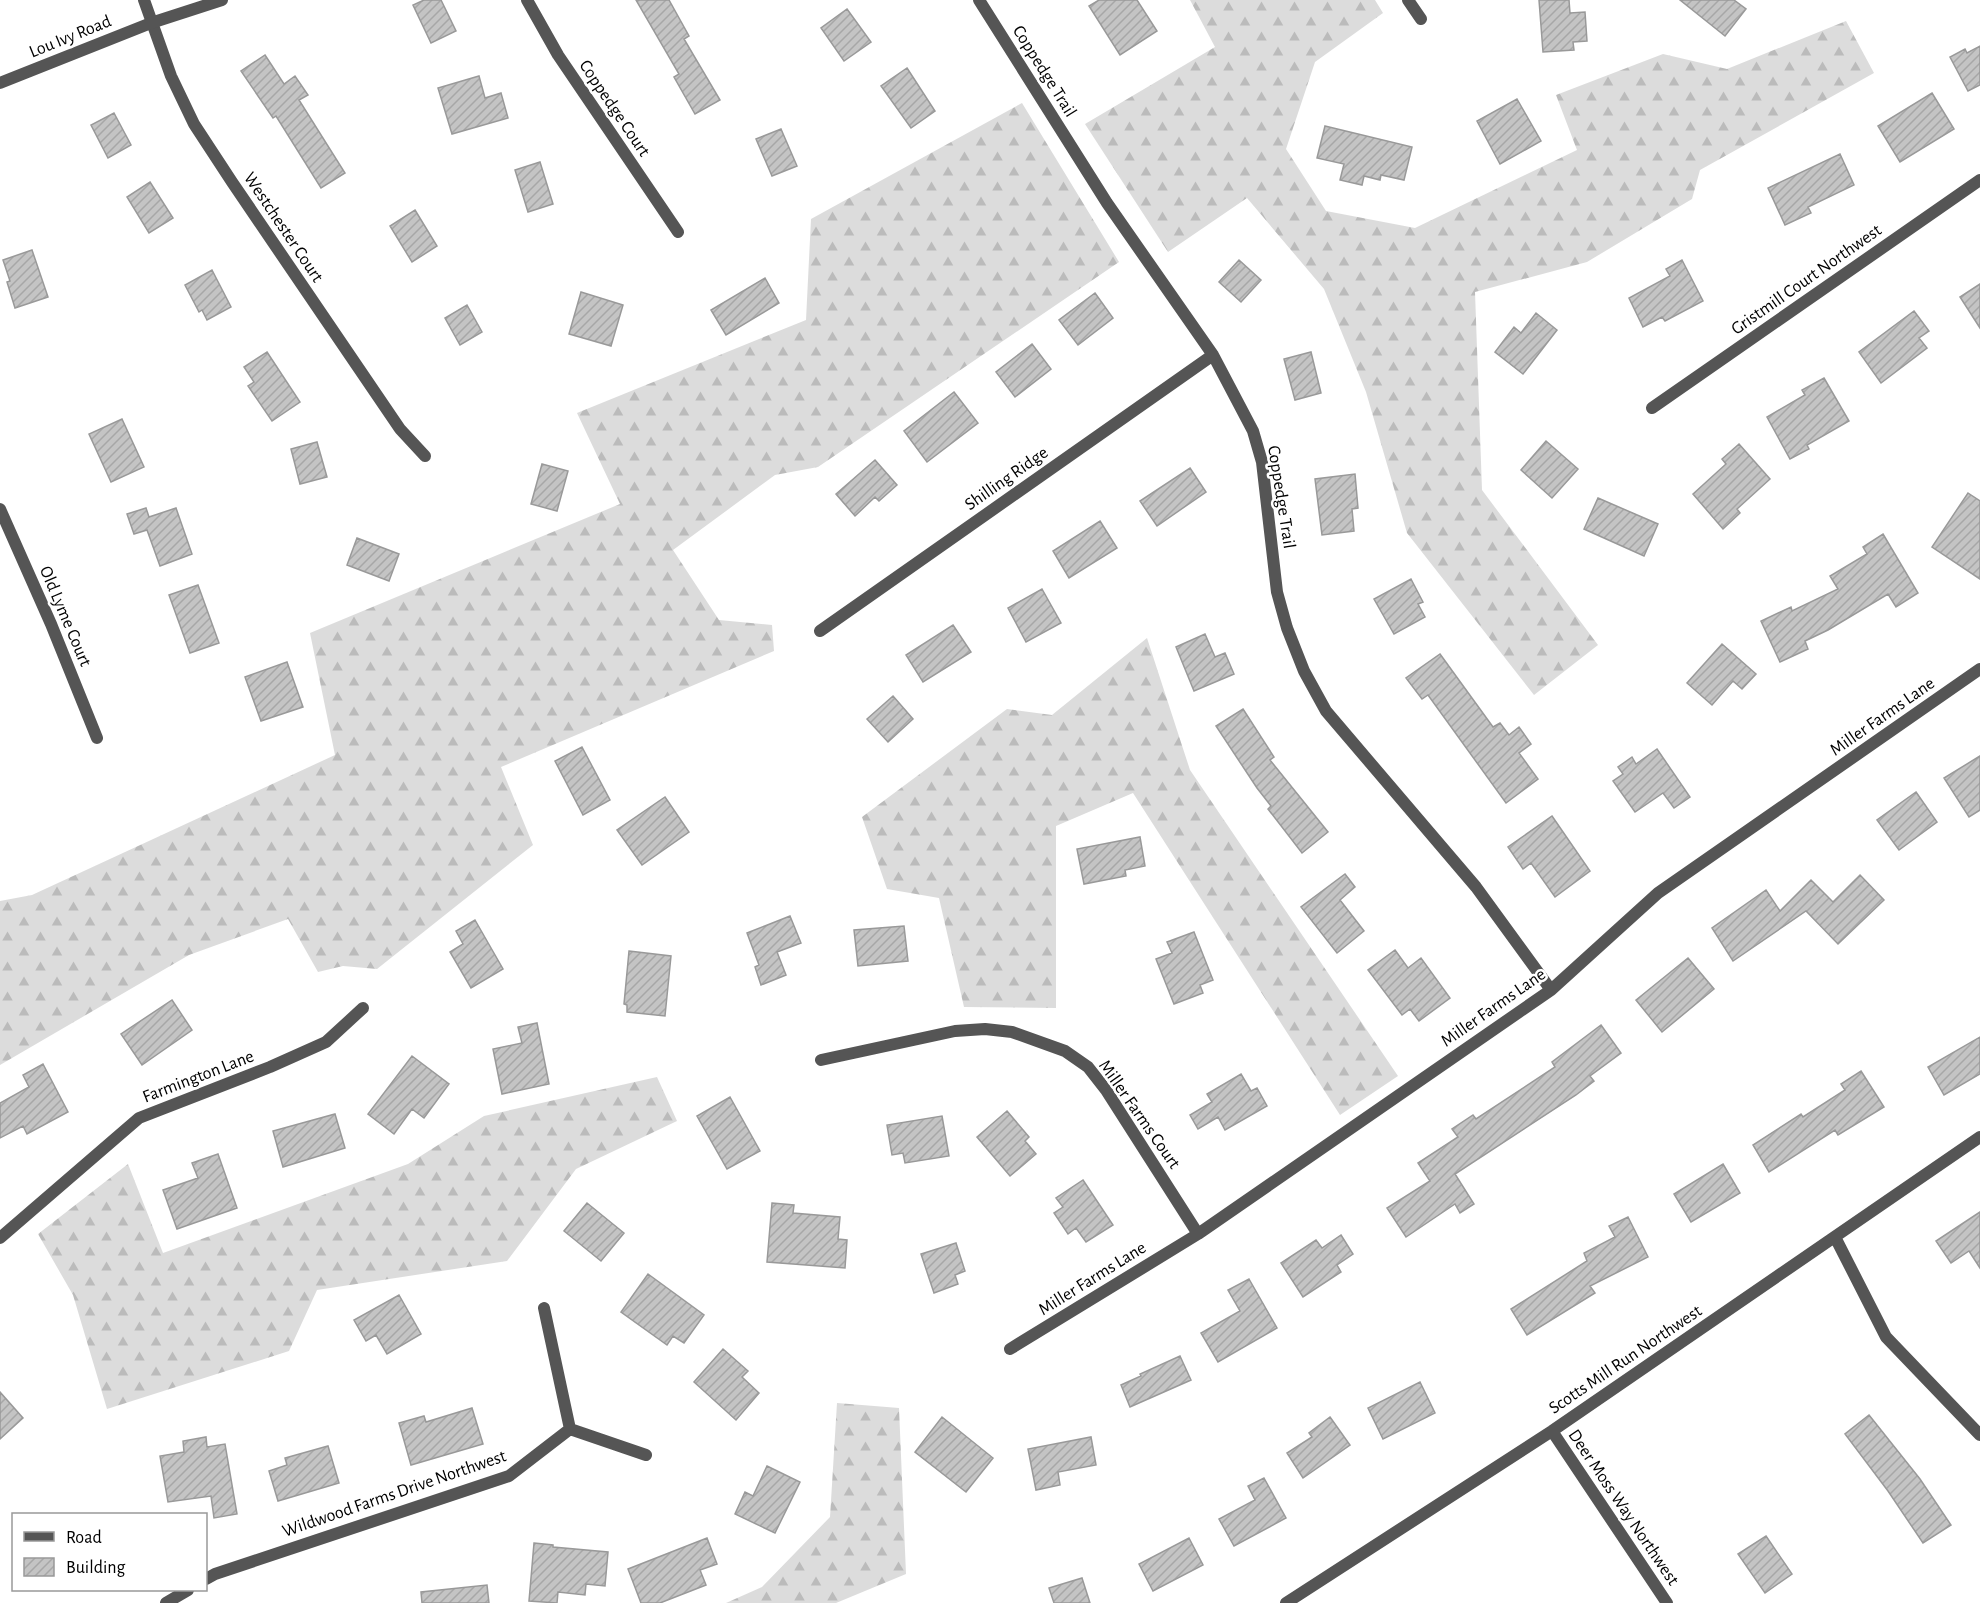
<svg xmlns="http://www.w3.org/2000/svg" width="1980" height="1603" font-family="'Alegreya Sans',sans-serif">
<defs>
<pattern id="forest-firs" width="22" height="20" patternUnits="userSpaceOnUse" patternTransform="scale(1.5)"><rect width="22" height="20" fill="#dcdcdc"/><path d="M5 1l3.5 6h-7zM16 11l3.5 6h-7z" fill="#bbb"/></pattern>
<pattern id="building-hatch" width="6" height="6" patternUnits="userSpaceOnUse" patternTransform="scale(1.5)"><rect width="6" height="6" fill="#c4c4c4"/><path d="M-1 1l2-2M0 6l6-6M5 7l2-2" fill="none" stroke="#a7a7a7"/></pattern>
</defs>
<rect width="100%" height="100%" fill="#fff"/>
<path fill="url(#forest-firs)" d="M1190,0H1375L1383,13L1315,62L1286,149L1326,211L1415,228L1577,150L1556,95L1663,54L1727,69L1846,21L1874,73L1700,170L1692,199L1587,262L1475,292L1482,490L1598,645L1534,695L1407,533L1366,392L1324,289L1247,198L1168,252L1085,124L1215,47Z
M1022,103L1119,262L818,467L775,475L673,550L719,620L772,625L774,651L501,767L533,845L377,969L343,966L318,972L288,919L189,955L0,1065V901L32,895L335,755L310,633L620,504L577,413L806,320L811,219Z
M1147,638L1190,770L1398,1076L1340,1115L1133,793L1056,826V1008L964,1007L939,898L887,889L862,817L1007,709L1052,715Z
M657,1077L677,1121L576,1169L507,1261L317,1290L289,1351L107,1409L73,1295L38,1234L128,1164L163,1253L408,1164L484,1116Z
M837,1403L899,1408L906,1574L836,1603H726L762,1587L830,1517Z"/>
<path fill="url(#building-hatch)" stroke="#999" stroke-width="1.5" d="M424,0H441L456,31L431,43L413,5Z
M636,0H669L689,36L684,39L720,100L695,114L674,77L679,74Z
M1099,0H1137L1157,31L1120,55L1089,6Z
M1539,0H1569L1570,13L1585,12L1587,41L1573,42L1574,50L1543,52Z
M1680,0H1734L1746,9L1725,36Z
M847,9L871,42L844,61L821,28Z
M1980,46V85L1968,91L1950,57L1965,49L1967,53Z
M265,55L284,84L295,76L308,95L299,100L345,173L321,188L276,116L273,118L241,71Z
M907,68L935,111L911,128L881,86Z
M479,76L485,98L501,93L508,118L452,134L438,88Z
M1932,93L1954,129L1900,162L1878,126Z
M1517,99L1541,141L1500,164L1477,121Z
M114,113L131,145L108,158L91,125Z
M1325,126L1412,147L1404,180L1381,175L1380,180L1364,176L1362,185L1340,180L1344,164L1317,158Z
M781,129L797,166L772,176L756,139Z
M1840,154L1854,185L1808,207L1811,213L1785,225L1768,188Z
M540,162L553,204L528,212L515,170Z
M150,182L173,218L149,233L127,197Z
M415,210L437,246L412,262L390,226Z
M32,250L48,297L15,308L7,282L10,281L3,260Z
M1239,260L1261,280L1241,302L1219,282Z
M1682,260L1703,301L1665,321L1662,317L1643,327L1629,298L1670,276L1666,269Z
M212,270L231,307L207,320L202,310L199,312L185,285Z
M765,278L779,303L726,335L711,310Z
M1980,284V328L1960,297Z
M581,292L623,305L611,346L569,334Z
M1095,293L1113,318L1078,345L1059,320Z
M467,305L482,332L460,345L445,318Z
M1914,311L1929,331L1919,338L1927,348L1881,383L1859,352Z
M1536,313L1557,330L1523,374L1495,352L1514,327L1521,333Z
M1032,344L1051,369L1015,397L996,372Z
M267,352L300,402L272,421L248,386L254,382L244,367Z
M1311,352L1321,393L1295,400L1284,359Z
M1824,378L1849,421L1807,445L1809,449L1790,459L1767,417L1805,395L1802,390Z
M954,392L978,423L927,462L904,431Z
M122,419L144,467L111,482L89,434Z
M1546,441L1578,469L1552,498L1521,470Z
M317,442L327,477L300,484L291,449Z
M1739,444L1770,479L1737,509L1740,513L1723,529L1693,494L1726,464L1722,459Z
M875,460L897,485L879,501L875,497L855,516L836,494Z
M542,464L568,471L557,511L531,504Z
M1190,468L1206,492L1157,526L1140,501Z
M1355,474L1358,508L1352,509L1354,531L1322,535L1315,479Z
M1968,493L1980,501V579L1932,547Z
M1598,498L1658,524L1644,556L1584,529Z
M146,508L149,517L176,508L192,554L160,566L147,530L134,534L127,514Z
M1100,521L1117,548L1069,578L1053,551Z
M1883,534L1918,593L1896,607L1888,594L1828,630L1805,641L1808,649L1780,662L1761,621L1791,607L1792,611L1838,589L1830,576L1867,554L1863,547Z
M357,538L399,554L389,581L347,565Z
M1411,579L1423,602L1418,604L1425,617L1394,634L1374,599Z
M198,585L219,643L190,653L169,595Z
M1042,589L1061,623L1026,642L1008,608Z
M953,625L971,652L923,682L906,655Z
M1205,634L1215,657L1225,653L1234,674L1194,691L1176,647Z
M1722,644L1756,674L1742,689L1733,681L1712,705L1687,683Z
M1440,654L1493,727L1500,723L1509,735L1519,727L1531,744L1519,753L1538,779L1506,803L1428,695L1422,699L1406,678Z
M287,662L303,707L261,721L245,677Z
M893,696L913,719L888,742L867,719Z
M1243,709L1274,757L1270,760L1328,832L1302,853L1268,809L1271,806L1257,788L1216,726Z
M582,747L610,800L583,815L555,761Z
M1657,749L1690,797L1674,808L1663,793L1635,812L1613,781L1623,774L1618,767L1632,757L1636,764Z
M1980,756V810L1969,817L1944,778Z
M1916,792L1937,822L1899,850L1877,820Z
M665,797L689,832L642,865L617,830Z
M1552,816L1590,871L1555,897L1531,863L1523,869L1508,847Z
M1140,837L1145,866L1125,870L1126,876L1084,884L1077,849Z
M1345,874L1355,887L1340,900L1364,931L1337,953L1301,907Z
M1860,875L1884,900L1838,944L1806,911L1733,961L1712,928L1766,890L1780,911L1811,880L1833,902Z
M790,916L801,943L777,952L786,975L761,985L755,967L759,965L747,933Z
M475,920L503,969L471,988L450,952L463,944L456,931Z
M904,926L908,961L858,966L854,930Z
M1194,932L1213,980L1200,985L1203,993L1174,1004L1156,959L1172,953L1167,942Z
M1395,950L1408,968L1421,958L1450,998L1419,1021L1410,1009L1402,1015L1368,970Z
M629,951L671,956L665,1016L627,1012V1005L624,1004Z
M1688,958L1714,989L1662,1032L1636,1000Z
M172,1000L192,1030L142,1065L121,1034Z
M537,1023L549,1084L502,1094L493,1049L522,1043L518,1027Z
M1601,1025L1621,1053L1590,1076L1594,1081L1576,1095L1455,1174L1474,1204L1460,1213L1455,1204L1406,1237L1387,1208L1430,1181L1418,1163L1458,1137L1452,1129L1473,1115L1476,1119L1555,1067L1552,1062Z
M1980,1037V1074L1944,1095L1928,1067Z
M412,1056L449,1084L424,1118L412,1109L394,1134L368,1114Z
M43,1064L68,1112L27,1134L23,1126L0,1138V1103L29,1087L23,1075Z
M1861,1071L1884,1107L1838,1135L1835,1130L1769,1172L1753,1145L1801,1114L1803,1117L1845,1090L1841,1084Z
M1241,1074L1251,1091L1257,1088L1267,1106L1225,1130L1218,1117L1198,1129L1190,1115L1212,1102L1207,1094Z
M730,1097L760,1151L727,1169L697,1116Z
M1007,1111L1029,1137L1025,1141L1036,1154L1010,1176L977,1137Z
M335,1114L345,1148L283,1167L273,1131Z
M942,1116L949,1156L905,1163L903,1153L892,1155L887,1125Z
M218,1154L237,1208L177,1229L163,1190L198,1178L192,1163Z
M1723,1164L1740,1193L1691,1222L1674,1194Z
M1083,1180L1113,1225L1086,1242L1076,1228L1068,1234L1054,1213L1063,1207L1056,1198Z
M587,1203L624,1233L601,1261L564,1231Z
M772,1203L794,1205L793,1213L840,1217L838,1239L847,1240L845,1268L767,1262Z
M1980,1212V1268L1969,1251L1951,1263L1936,1241Z
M1628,1217L1648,1257L1590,1286L1595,1293L1527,1335L1511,1309L1587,1261L1584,1253L1615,1237L1609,1226Z
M1341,1235L1353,1254L1337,1265L1341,1272L1303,1297L1281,1263L1316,1240L1322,1248Z
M956,1243L965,1271L955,1275L958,1284L934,1293L921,1254Z
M648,1274L704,1315L684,1343L673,1336L667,1345L621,1312Z
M1249,1279L1277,1328L1218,1362L1201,1333L1240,1311L1228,1290Z
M399,1295L421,1334L387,1354L376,1335L366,1341L354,1320Z
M723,1349L748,1371L742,1377L759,1393L736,1420L694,1382Z
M1180,1356L1191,1380L1130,1407L1121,1385L1141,1376L1140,1374Z
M1420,1382L1435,1413L1383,1439L1368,1408Z
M0,1392L23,1418L0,1439Z
M472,1408L483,1444L411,1465L399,1423L424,1416L426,1422Z
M1869,1415L1920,1479L1951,1525L1923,1543L1888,1491L1845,1434Z
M942,1417L993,1458L966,1492L915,1452Z
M1330,1417L1350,1445L1303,1478L1287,1453L1312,1437L1309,1433Z
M206,1437L207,1447L225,1444L237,1514L214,1518L211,1496L168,1502L160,1456L184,1452L183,1441Z
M1091,1437L1096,1465L1058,1472L1060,1485L1036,1490L1028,1449Z
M328,1446L339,1483L278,1501L269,1471L287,1465L285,1458Z
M767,1466L800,1482L775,1533L735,1514L745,1492L753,1496Z
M1264,1478L1286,1518L1234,1546L1219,1519L1255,1500L1248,1486Z
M1766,1536L1792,1574L1765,1593L1738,1554Z
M707,1538L717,1564L700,1570L706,1585L660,1603H641L628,1569Z
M1189,1538L1203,1565L1153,1591L1139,1564Z
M534,1543L553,1545V1547L608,1552L605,1586L586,1584L585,1595L558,1592L557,1603L529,1601Z
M1082,1578L1090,1603H1054L1049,1588Z
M487,1585L489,1603H422L421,1592Z"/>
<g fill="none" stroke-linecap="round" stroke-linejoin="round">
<path stroke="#555" stroke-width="12" d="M144,0L171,76L194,124L232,182L400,429L425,456
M527,0L558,55L678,232
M979,0L1107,203L1213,355L1253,431L1262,462L1277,592L1287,628L1304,671L1326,711L1476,887L1551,990
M1408,0L1421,19
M1652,408L1980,180
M0,509L51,624L97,738
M820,631L1213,355
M821,1060L955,1031L985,1029L1012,1032L1065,1051L1088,1067L1106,1090L1198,1234
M1835,1237L1886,1337L1980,1435
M0,1238L139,1118L270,1067L326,1042L363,1008
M1010,1349L1198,1234L1551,990L1658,893L1980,669
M570,1429L646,1455
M1552,1431L1667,1603
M206,1579L215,1574L509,1476L570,1429L544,1308
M166,1603L188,1590
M1286,1603L1552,1431L1980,1137"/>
<path stroke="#555" stroke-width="12" d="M0,83L151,23L222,0"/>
</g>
<g text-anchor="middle" stroke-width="5" stroke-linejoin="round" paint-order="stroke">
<g font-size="18" fill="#000" stroke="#fff">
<text transform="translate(70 36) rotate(-22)" y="6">Lou Ivy Road</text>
<text transform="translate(1045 71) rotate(58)" y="6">Coppedge Trail</text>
<text transform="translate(615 108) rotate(56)" y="6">Coppedge Court</text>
<text transform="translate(284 227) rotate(56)" y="6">Westchester Court</text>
<text transform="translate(1806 279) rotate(-35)" y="6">Gristmill Court Northwest</text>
<text transform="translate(1006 478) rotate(-35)" y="6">Shilling Ridge</text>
<text transform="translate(1282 497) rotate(81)" y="6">Coppedge Trail</text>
<text transform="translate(66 616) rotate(67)" y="6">Old Lyme Court</text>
<text transform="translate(1882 716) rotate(-35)" y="6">Miller Farms Lane</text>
<text transform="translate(1493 1007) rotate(-35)" y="6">Miller Farms Lane</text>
<text transform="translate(198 1076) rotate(-21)" y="6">Farmington Lane</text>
<text transform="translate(1140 1114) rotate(55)" y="6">Miller Farms Court</text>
<text transform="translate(1092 1278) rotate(-32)" y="6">Miller Farms Lane</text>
<text transform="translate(1625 1359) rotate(-34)" y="6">Scotts Mill Run Northwest</text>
<text transform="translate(394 1493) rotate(-19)" y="6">Wildwood Farms Drive Northwest</text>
<text transform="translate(1624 1507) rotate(56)" y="6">Deer Moss Way Northwest</text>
</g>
</g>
<rect x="12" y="1513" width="195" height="78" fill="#ffffff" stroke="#999999" stroke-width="1.5"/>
<rect x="24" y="1532" width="30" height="9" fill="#555555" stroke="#999999" stroke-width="1.5"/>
<text x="66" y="1543" font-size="18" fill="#000000">Road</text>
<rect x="24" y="1558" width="30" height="18" fill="url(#building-hatch)" stroke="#999999" stroke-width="1.5"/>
<text x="66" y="1573" font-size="18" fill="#000000">Building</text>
</svg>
